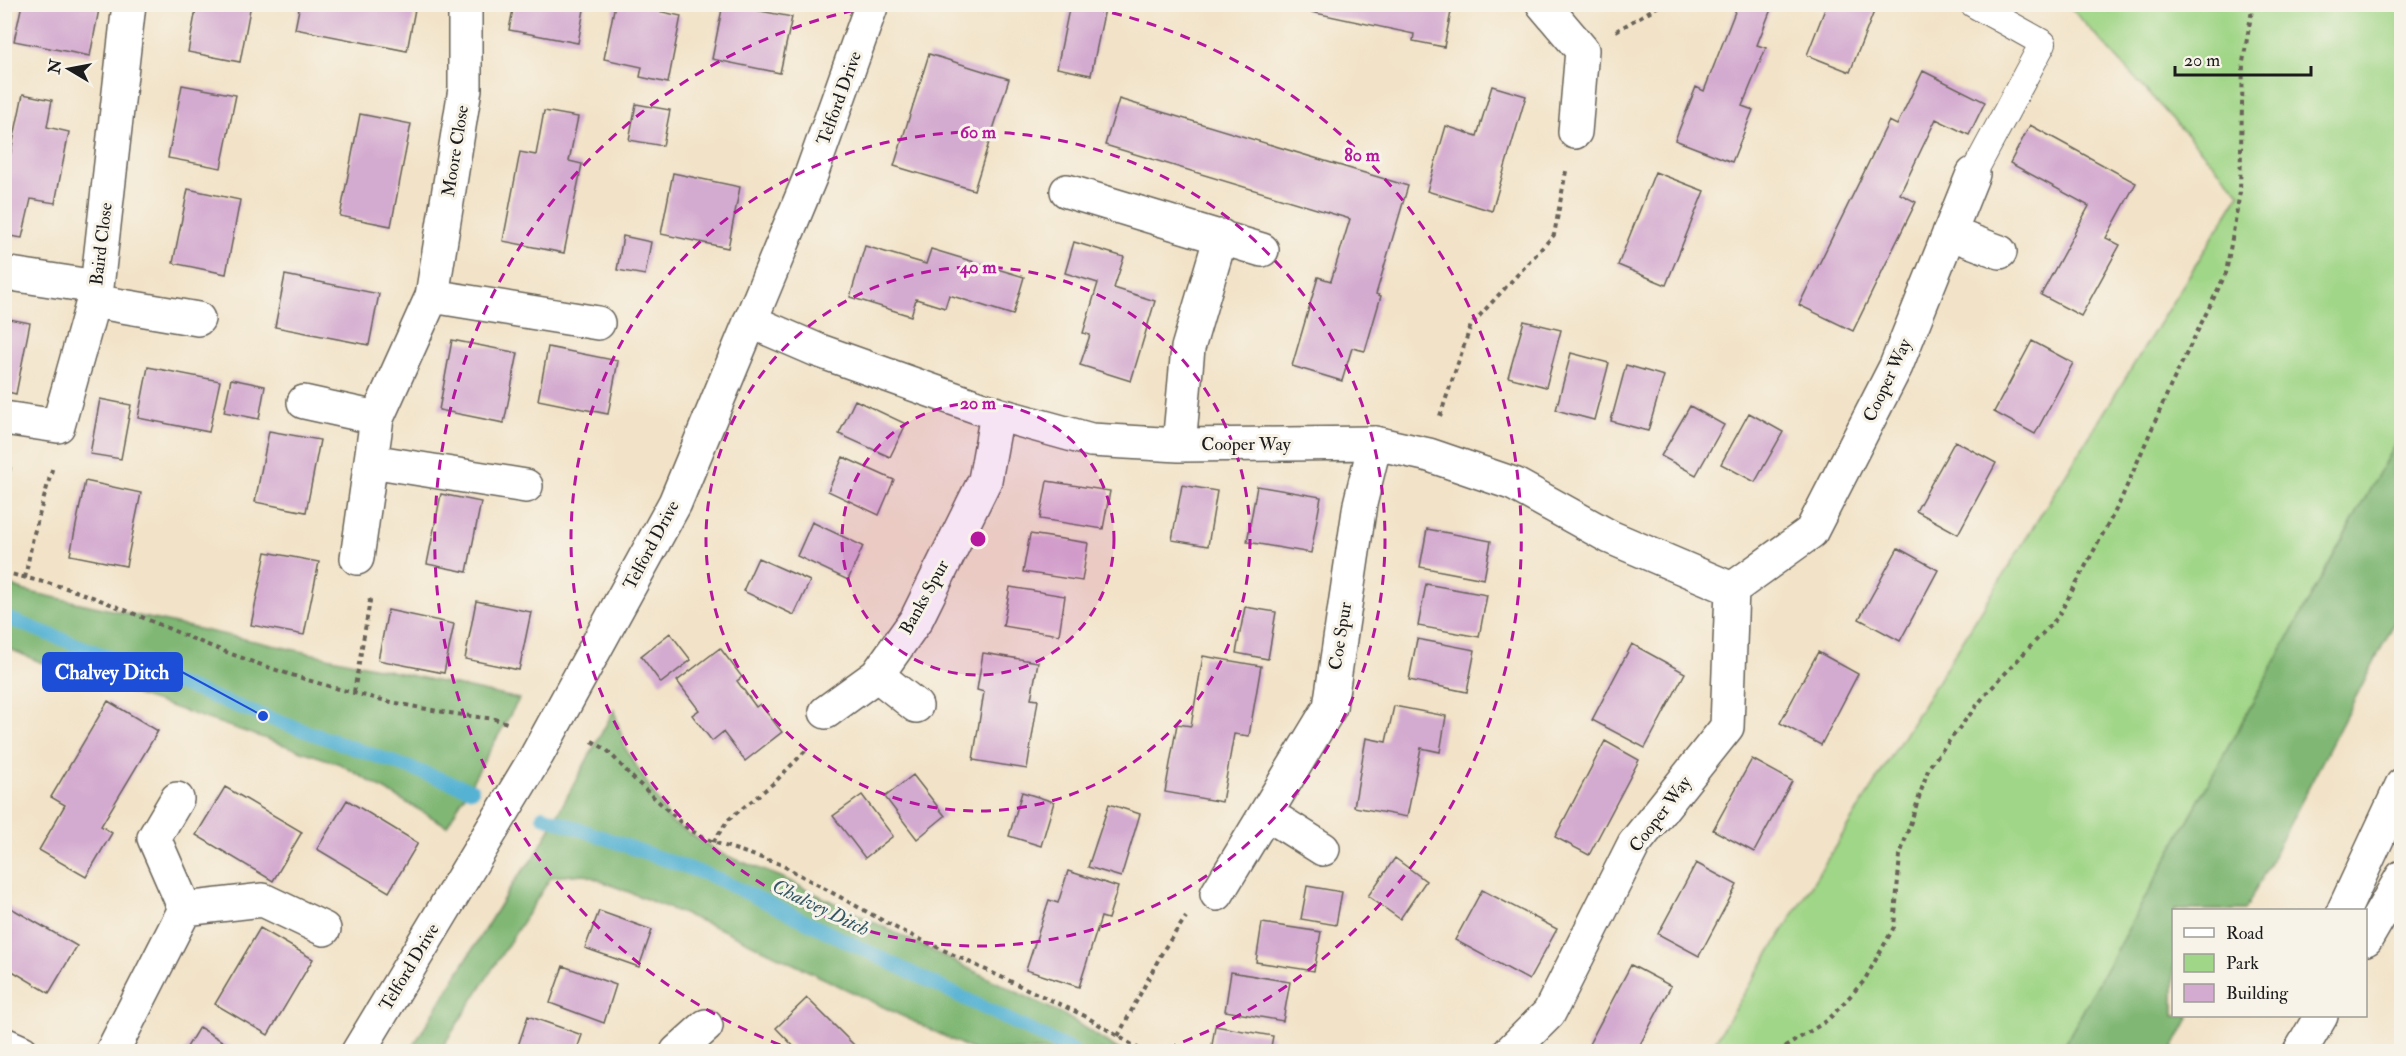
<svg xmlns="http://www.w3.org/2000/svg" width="2406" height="1056" font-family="'IM FELL Double Pica',serif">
<rect width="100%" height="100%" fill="#f7f3e8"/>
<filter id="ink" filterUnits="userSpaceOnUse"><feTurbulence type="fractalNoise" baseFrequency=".0167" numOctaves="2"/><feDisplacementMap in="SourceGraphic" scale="12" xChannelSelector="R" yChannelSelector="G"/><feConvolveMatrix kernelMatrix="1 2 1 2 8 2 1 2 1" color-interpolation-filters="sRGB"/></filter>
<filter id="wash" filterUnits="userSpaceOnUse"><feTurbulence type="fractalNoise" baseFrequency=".008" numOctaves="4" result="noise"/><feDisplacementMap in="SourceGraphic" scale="24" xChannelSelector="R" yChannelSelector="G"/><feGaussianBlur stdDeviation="1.35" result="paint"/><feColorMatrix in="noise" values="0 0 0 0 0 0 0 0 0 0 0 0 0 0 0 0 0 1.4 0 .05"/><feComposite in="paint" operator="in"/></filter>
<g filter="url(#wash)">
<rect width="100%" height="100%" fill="#f2e3c8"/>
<path fill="#a0d687" stroke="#5e7952" stroke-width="1.5" d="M2068,5H2401V433L2061,1051L1708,1052L2240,193Z"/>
<path fill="#80b774" stroke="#4e6a48" stroke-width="1.5" d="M2401,433V610L2245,910H2174V1016H2190L2172,1051H2061Z
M4,583L25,591L519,699L447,826L340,764L40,662L5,647Z
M614,710L625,748L671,822L722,854L781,877L1064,1015L1121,1051H975L723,930L584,874L551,877L440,1051H410L515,880L535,856Z"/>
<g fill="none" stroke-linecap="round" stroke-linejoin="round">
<path stroke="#55b2d3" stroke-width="14" d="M4,617L263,716L472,790
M543,816L716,878L1075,1052"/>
</g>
<g id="blocks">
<path fill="#d4abd0" d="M22,4H100L90,56L14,41Z
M197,4H251L240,62L188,52Z
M300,4H416L407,51L295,29Z
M514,4H585L578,43L509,30Z
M615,4H654L653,10L681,16L668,83L640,77L642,67L604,59Z
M723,4L792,17L780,73L712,59Z
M1070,4L1105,9L1091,75L1057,68Z
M1307,4H1420L1451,12L1444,47L1413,41L1414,34L1306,11Z
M1738,4H1773L1757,45L1766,48L1742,106L1753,110L1732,162L1675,140L1696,87L1704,91Z
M1827,4H1877L1850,72L1807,55Z
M929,54L1009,79L974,190L894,166Z
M1923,71L1985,102L1969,135L1936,119L1900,194L1916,202L1853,331L1799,305L1889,121L1897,125Z
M182,85L236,95L221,168L168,158Z
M1492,86L1526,96L1492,211L1427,191L1446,126L1477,136Z
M23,94L52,100L47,127L69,132L55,203L31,199L22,238L4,235V185Z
M1119,99L1408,186L1376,294L1381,296L1365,351L1352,348L1342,381L1292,366L1318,277L1331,281L1350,219L1105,145Z
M636,104L670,110L663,146L629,140Z
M544,111L578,117L569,161L582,164L564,253L503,241L520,152L536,155Z
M360,114L411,124L391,226L340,216Z
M2030,125L2136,183L2106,238L2120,245L2081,316L2041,295L2089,206L2010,163Z
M1655,172L1704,191L1666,285L1618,265Z
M673,173L740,187L728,248L661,234Z
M188,189L240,200L226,274L173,263Z
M623,236L651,242L645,275L617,270Z
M1074,242L1124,257L1114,288L1155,301L1131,381L1080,365L1090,335L1083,333L1098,283L1065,273Z
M865,246L926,264L931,249L1024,277L1013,315L949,295L945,308L916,299L911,316L850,297Z
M285,275L379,294L369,345L275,327Z
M4,318L30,323L16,394L4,391Z
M1524,321L1561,330L1546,387L1508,377Z
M452,340L518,353L504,423L439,410Z
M2032,341L2073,363L2035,434L1994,412Z
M548,347L618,361L608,414L538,400Z
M1571,353L1609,363L1594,420L1556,410Z
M1626,365L1664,376L1648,431L1611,421Z
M148,367L220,381L209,432L138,418Z
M231,379L265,386L259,419L224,412Z
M100,399L131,405L121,459L90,454Z
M855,400L906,424L890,457L839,434Z
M1690,406L1724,425L1696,475L1661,456Z
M1749,413L1783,432L1755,482L1721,464Z
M269,431L320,440L306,512L255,502Z
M1955,441L1996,463L1958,534L1916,511Z
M843,457L894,480L879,515L828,491Z
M4,467L11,468L6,497H4Z
M85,481L141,493L126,566L70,555Z
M1047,481L1110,491L1103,529L1040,519Z
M1182,485L1217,491L1208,546L1172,540Z
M1257,486L1321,497L1311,553L1247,542Z
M441,494L481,502L467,572L427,564Z
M812,522L863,546L848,580L797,556Z
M1427,529L1491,541L1484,579L1420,567Z
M1030,534L1088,543L1082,581L1023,572Z
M1898,548L1938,570L1900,641L1859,619Z
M266,552L319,562L304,635L251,625Z
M758,558L810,581L794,615L743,591Z
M1426,584L1487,595L1479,637L1418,626Z
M1010,587L1065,596L1059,635L1003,626Z
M476,601L531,612L519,670L465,659Z
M1245,607L1276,612L1268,659L1236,653Z
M388,610L454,624L444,673L378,660Z
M670,633L691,660L661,683L641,656Z
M1417,639L1475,650L1467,692L1409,680Z
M1632,644L1685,673L1645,748L1592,720Z
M720,648L742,677L737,681L756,707L760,704L782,732L745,761L723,732L712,741L692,715L699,710L677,681Z
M1818,652L1858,674L1821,745L1780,723Z
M983,653L1038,662L1031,699L1038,700L1027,769L973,760L984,692L977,690Z
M1203,656L1261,666L1249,736L1234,734L1222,802L1165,792L1177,724L1191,726Z
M108,701L158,731L101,826L112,833L86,877L39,850L65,805L51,797Z
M1394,706L1446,716L1440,752L1421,748L1407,817L1354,807L1366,738L1386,742Z
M1605,741L1639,760L1589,855L1555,837Z
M1752,759L1792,781L1754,852L1713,830Z
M913,775L945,816L917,839L885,797Z
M225,787L302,832L273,881L196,835Z
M1022,792L1054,802L1041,846L1009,836Z
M862,795L893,836L865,858L833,816Z
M347,800L418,843L389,892L317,849Z
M1109,804L1140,814L1121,877L1088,867Z
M1395,858L1426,881L1400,919L1368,896Z
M1696,863L1737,885L1699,956L1658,934Z
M1068,871L1118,887L1108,919L1101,917L1079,987L1026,970L1049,900L1058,903Z
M1307,886L1342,892L1336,925L1301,919Z
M1482,890L1557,929L1529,980L1455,940Z
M4,904L77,946L49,993L4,966Z
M599,911L652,930L639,967L585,948Z
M1262,923L1321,932L1314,971L1256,962Z
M260,928L313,959L268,1035L215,1004Z
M1631,965L1671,986L1636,1052H1594L1587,1048Z
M563,966L616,985L604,1023L550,1003Z
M1231,972L1290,982L1283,1021L1225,1011Z
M807,998L854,1045L847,1052H799L776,1028Z
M528,1016L582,1035L576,1052H516Z
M1215,1026L1273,1036L1270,1052H1211Z
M199,1027L240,1052H184Z"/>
</g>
</g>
<g filter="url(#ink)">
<use href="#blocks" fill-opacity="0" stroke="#676258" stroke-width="1.5"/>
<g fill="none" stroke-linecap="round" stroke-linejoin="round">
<defs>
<path id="lane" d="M1973,4L2043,43L1973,174"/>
<path id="street" d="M1543,4L1582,50L1575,132
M1067,191L1262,250
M1949,233L2000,252
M4,273L97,287
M432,296L598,323
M93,301L198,319
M750,321L817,350L997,414L1091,440L1179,445L1375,443L1429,455L1514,484L1610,537L1732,589L1811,532L1896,366L1973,174
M304,402L377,418
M4,418L58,426L97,287L129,4
M1179,445L1188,348L1221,236
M371,461L526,486
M357,558L377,418L432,296L465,89V4
M877,675L916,706
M826,712L877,675L916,620L985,480L997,414
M1266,813L1323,849
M1217,894L1330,707L1360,504L1375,443
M185,909L263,900L324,929
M4,1044L22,1052
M112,1052L185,909L154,838L177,799
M358,1052L537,755L675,503L811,175L872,4
M677,1052L706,1026
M1510,1052L1549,1013L1634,844L1727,727L1732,589"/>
<path id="highway" d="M2344,910L2402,785
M2366,939L2402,877
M2300,1052L2321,1016"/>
</defs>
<use href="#lane" stroke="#676258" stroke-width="28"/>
<use href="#street" stroke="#676258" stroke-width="36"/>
<use href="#highway" stroke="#676258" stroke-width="36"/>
<path stroke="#676258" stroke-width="4" stroke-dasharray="4.5 4.5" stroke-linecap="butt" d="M1616,31L1662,4
M1440,416L1471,325L1554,235L1566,171
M4,572C28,579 52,583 75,591C126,608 175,633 226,652C313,685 403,709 495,719L507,723
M25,578L33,537L53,466
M354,692L370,601L368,595
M592,741L607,750L634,779L688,829L713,842L780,864L898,929L1085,1016L1144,1052
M713,842L728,820L775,782L808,748
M1118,1036L1164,949L1186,917
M1777,1052L1828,1020L1864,981L1894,927L1900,855L1929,767L1985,695L2058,617L2119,504L2171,385L2226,273L2240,192L2243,62L2253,4"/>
<use href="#lane" stroke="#fff" stroke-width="26"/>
<use href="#street" stroke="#fff" stroke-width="33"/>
<use href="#highway" stroke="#fff" stroke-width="33"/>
</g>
</g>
<circle cx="978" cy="539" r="136" fill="#b5179e" fill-opacity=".12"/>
<g fill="none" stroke="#b5179e" stroke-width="3" stroke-dasharray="10 8">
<circle cx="978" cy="539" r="136"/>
<circle cx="978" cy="539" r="272"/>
<circle cx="978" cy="539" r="407"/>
<path d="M797 1051A543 543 0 0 1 879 5M1077 5A543 543 0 0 1 1159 1051"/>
</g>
<g text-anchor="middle" stroke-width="6" stroke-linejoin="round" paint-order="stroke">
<g font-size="18" fill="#1c1c1c" stroke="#f7f3e8">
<text transform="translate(839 98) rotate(-70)" y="6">Telford Drive</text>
<text transform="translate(455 151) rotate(-81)" y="6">Moore Close</text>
<text transform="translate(101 244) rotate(-83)" y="6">Baird Close</text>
<text transform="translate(1887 380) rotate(-65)" y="6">Cooper Way</text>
<text x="1246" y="450">Cooper Way</text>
<text transform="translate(651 545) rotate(-62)" y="6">Telford Drive</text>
<text transform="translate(924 597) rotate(-61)" y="6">Banks Spur</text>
<text transform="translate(1340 636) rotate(-81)" y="6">Coe Spur</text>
<text transform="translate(1660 814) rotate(-53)" y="6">Cooper Way</text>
<text transform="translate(409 967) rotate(-59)" y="6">Telford Drive</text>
</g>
<g font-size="20" font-style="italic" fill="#335865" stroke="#f7f3e8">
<text transform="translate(821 907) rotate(26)" y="7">Chalvey Ditch</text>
</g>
</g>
<circle cx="978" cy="539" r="9" fill="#b5179e" stroke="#f7f3e8" stroke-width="3"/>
<g font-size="18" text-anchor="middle" font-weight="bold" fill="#b5179e" stroke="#f7f3e8" stroke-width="6" stroke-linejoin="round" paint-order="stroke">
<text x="978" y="138">60 m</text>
<text x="1362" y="161">80 m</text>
<text x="978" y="273">40 m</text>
<text x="978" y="409">20 m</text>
</g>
<path fill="none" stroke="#1d4ed8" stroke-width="2" d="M263 716L182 672"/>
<circle fill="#1d4ed8" stroke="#f7f3e8" stroke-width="2" cx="263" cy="716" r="6"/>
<rect fill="#1d4ed8" stroke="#1d4ed8" stroke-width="2" x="43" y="653" width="139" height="38" rx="6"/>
<g font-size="20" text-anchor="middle" font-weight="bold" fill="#fff">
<text x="112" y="679">Chalvey Ditch</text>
</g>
<rect width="2406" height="1056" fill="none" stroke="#f7f3e8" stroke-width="24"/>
<rect x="2172" y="909" width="195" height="108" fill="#f7f3e8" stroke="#9f9d96" stroke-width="1.5"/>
<rect x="2184" y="928" width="30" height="9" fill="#ffffff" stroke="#9f9d96" stroke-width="1.5"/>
<text x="2226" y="939" font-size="18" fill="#1c1c1c">Road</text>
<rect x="2184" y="954" width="30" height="18" fill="#a0d687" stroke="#9f9d96" stroke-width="1.5"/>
<text x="2226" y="969" font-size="18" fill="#1c1c1c">Park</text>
<rect x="2184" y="984" width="30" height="18" fill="#d4abd0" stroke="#9f9d96" stroke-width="1.5"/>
<text x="2226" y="999" font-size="18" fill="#1c1c1c">Building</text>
<g transform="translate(69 69) rotate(280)" stroke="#f7f3e8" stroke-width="4.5" paint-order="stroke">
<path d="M0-4.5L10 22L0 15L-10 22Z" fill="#1c1c1c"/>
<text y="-9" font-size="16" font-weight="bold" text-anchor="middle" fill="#1c1c1c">N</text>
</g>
<path d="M2175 66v9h136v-9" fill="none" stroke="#1c1c1c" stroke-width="3"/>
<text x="2184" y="66" font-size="18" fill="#1c1c1c" stroke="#f7f3e8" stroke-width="4.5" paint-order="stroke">20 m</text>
</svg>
